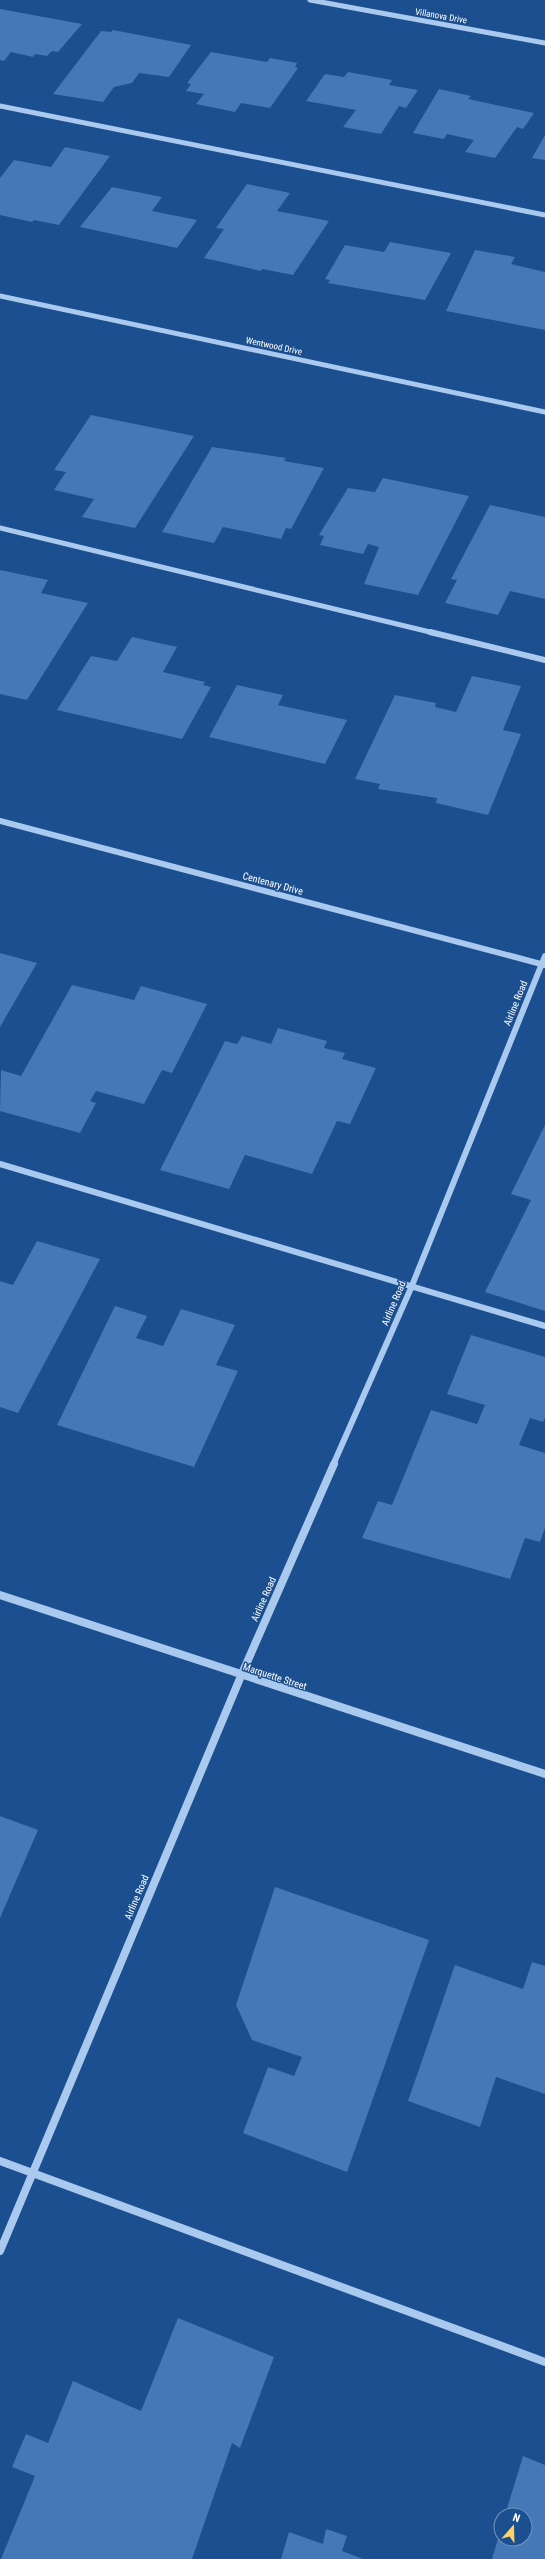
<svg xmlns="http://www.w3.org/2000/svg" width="545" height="2559" font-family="'Roboto Condensed',sans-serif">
<rect width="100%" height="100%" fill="#1b4f8f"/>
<path fill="#4478b7" d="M0,9L82,24L58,52L52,51L47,56L35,54L33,57L11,52L4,61L0,60Z
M113,30L191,45L169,77L139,73L132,83L114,87L103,102L53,94L101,31L111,32Z
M211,52L267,62L270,58L297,63L295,67L298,68L270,108L241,103L235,112L196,104L204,94L186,91L191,84L187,83Z
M348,72L392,80L389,85L418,90L406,108L399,106L381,134L343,127L356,110L306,101L325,74L344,77Z
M439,89L471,96L468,99L534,113L523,129L517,127L495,158L465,152L474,140L447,134L444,139L413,133Z
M545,135V160L532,158Z
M65,147L110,156L59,225L34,220L32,222L0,215V178L14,160L51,167Z
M247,184L290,193L277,211L329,221L293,275L262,269L261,271L204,258L224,229L216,228Z
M112,187L162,197L152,211L197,220L177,248L80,227Z
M390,242L451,253L425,300L328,283L330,280L325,279L345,245L384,252Z
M475,250L515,257L511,264L545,272V330L446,311Z
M91,415L194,436L135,528L82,517L94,499L54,490L66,472L54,470Z
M212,447L286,458L284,461L324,468L291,529L286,528L281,539L223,527L214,543L162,532Z
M383,478L469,496L418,595L364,584L379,547L368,544L363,554L320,545L324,536L319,535L348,488L375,492Z
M490,505L545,517V599L510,591L498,615L445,603L457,580L451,579Z
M0,570L48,580L41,593L88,603L27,700L0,694Z
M132,637L177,647L163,672L205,682L203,685L211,687L182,739L57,710L91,656L117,661Z
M472,676L521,686L503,730L521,734L488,815L436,803L437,798L378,789L380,784L355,779L395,695L436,703L435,707L456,712Z
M237,685L283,695L278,705L347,720L325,764L209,737Z
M0,953L37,963L0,1027Z
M72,985L134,1000L141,986L207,1004L172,1073L162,1070L144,1104L96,1091L90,1101L96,1103L80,1133L0,1111L1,1070L21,1076Z
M278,1028L327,1041L324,1048L345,1053L342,1059L376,1068L350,1124L337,1121L312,1174L245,1155L229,1189L160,1170L225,1041L237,1044L242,1036L271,1044Z
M545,1125V1311L485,1292L531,1200L511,1194Z
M37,1241L100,1259L18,1413L0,1407V1281L13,1285Z
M115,1306L147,1316L136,1338L163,1346L181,1309L235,1325L216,1365L238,1371L194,1467L57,1425Z
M471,1335L545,1357V1418L543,1422L530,1418L519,1445L545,1453V1528L540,1542L525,1538L510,1579L362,1538L378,1501L392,1505L431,1410L477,1424L485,1405L447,1394Z
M0,1816L38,1830L0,1918Z
M275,1887L429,1940L347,2172L243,2133L268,2067L294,2076L302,2057L252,2040L236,2005Z
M532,1962L545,1966V2094L496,2077L480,2127L408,2101L455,1965L523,1989Z
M178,2318L274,2357L240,2448L232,2443L192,2559H1L35,2476L12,2467L26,2434L48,2443L73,2381L141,2411Z
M523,2456L545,2465V2559H492L501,2529V2539H525V2515H505Z
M326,2529L347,2536L342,2551L363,2559H281L289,2532L323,2544Z"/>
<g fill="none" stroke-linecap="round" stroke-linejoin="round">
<path stroke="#a9c9ee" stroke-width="5" d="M310,0L545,43
M0,106L545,215
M0,296L545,412
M0,528L434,633"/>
<path stroke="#a9c9ee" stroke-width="6" d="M430,632L545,660
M0,821L545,965
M0,1164L545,1326
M333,1465L411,1288L545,956"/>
<path stroke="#a9c9ee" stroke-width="8" d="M0,1595L545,1774
M0,2161L545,2362
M0,2251L241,1676L334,1464"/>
</g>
<g text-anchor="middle" stroke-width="3" stroke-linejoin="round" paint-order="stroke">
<g font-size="9" fill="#fff" stroke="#1b4f8f">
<text transform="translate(441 16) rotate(10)" y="3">Villanova Drive</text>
<text transform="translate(274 346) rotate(12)" y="3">Wentwood Drive</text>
</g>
<g font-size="10" fill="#fff" stroke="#1b4f8f">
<text transform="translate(273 883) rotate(15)" y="4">Centenary Drive</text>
<text transform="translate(515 1003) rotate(-68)" y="4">Airline Road</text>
<text transform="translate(393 1303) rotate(-67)" y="4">Airline Road</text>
<text transform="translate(263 1599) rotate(-66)" y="4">Airline Road</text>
<text transform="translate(275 1676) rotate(18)" y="4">Marquette Street</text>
<text transform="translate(136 1897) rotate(-67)" y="4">Airline Road</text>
</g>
</g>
<g transform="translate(513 2527) rotate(20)"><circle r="19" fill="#1b4f8f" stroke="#7695bc"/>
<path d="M0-3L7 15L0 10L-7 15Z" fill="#ffd166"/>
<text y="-6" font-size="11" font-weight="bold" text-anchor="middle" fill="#ffffff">N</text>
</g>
</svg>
